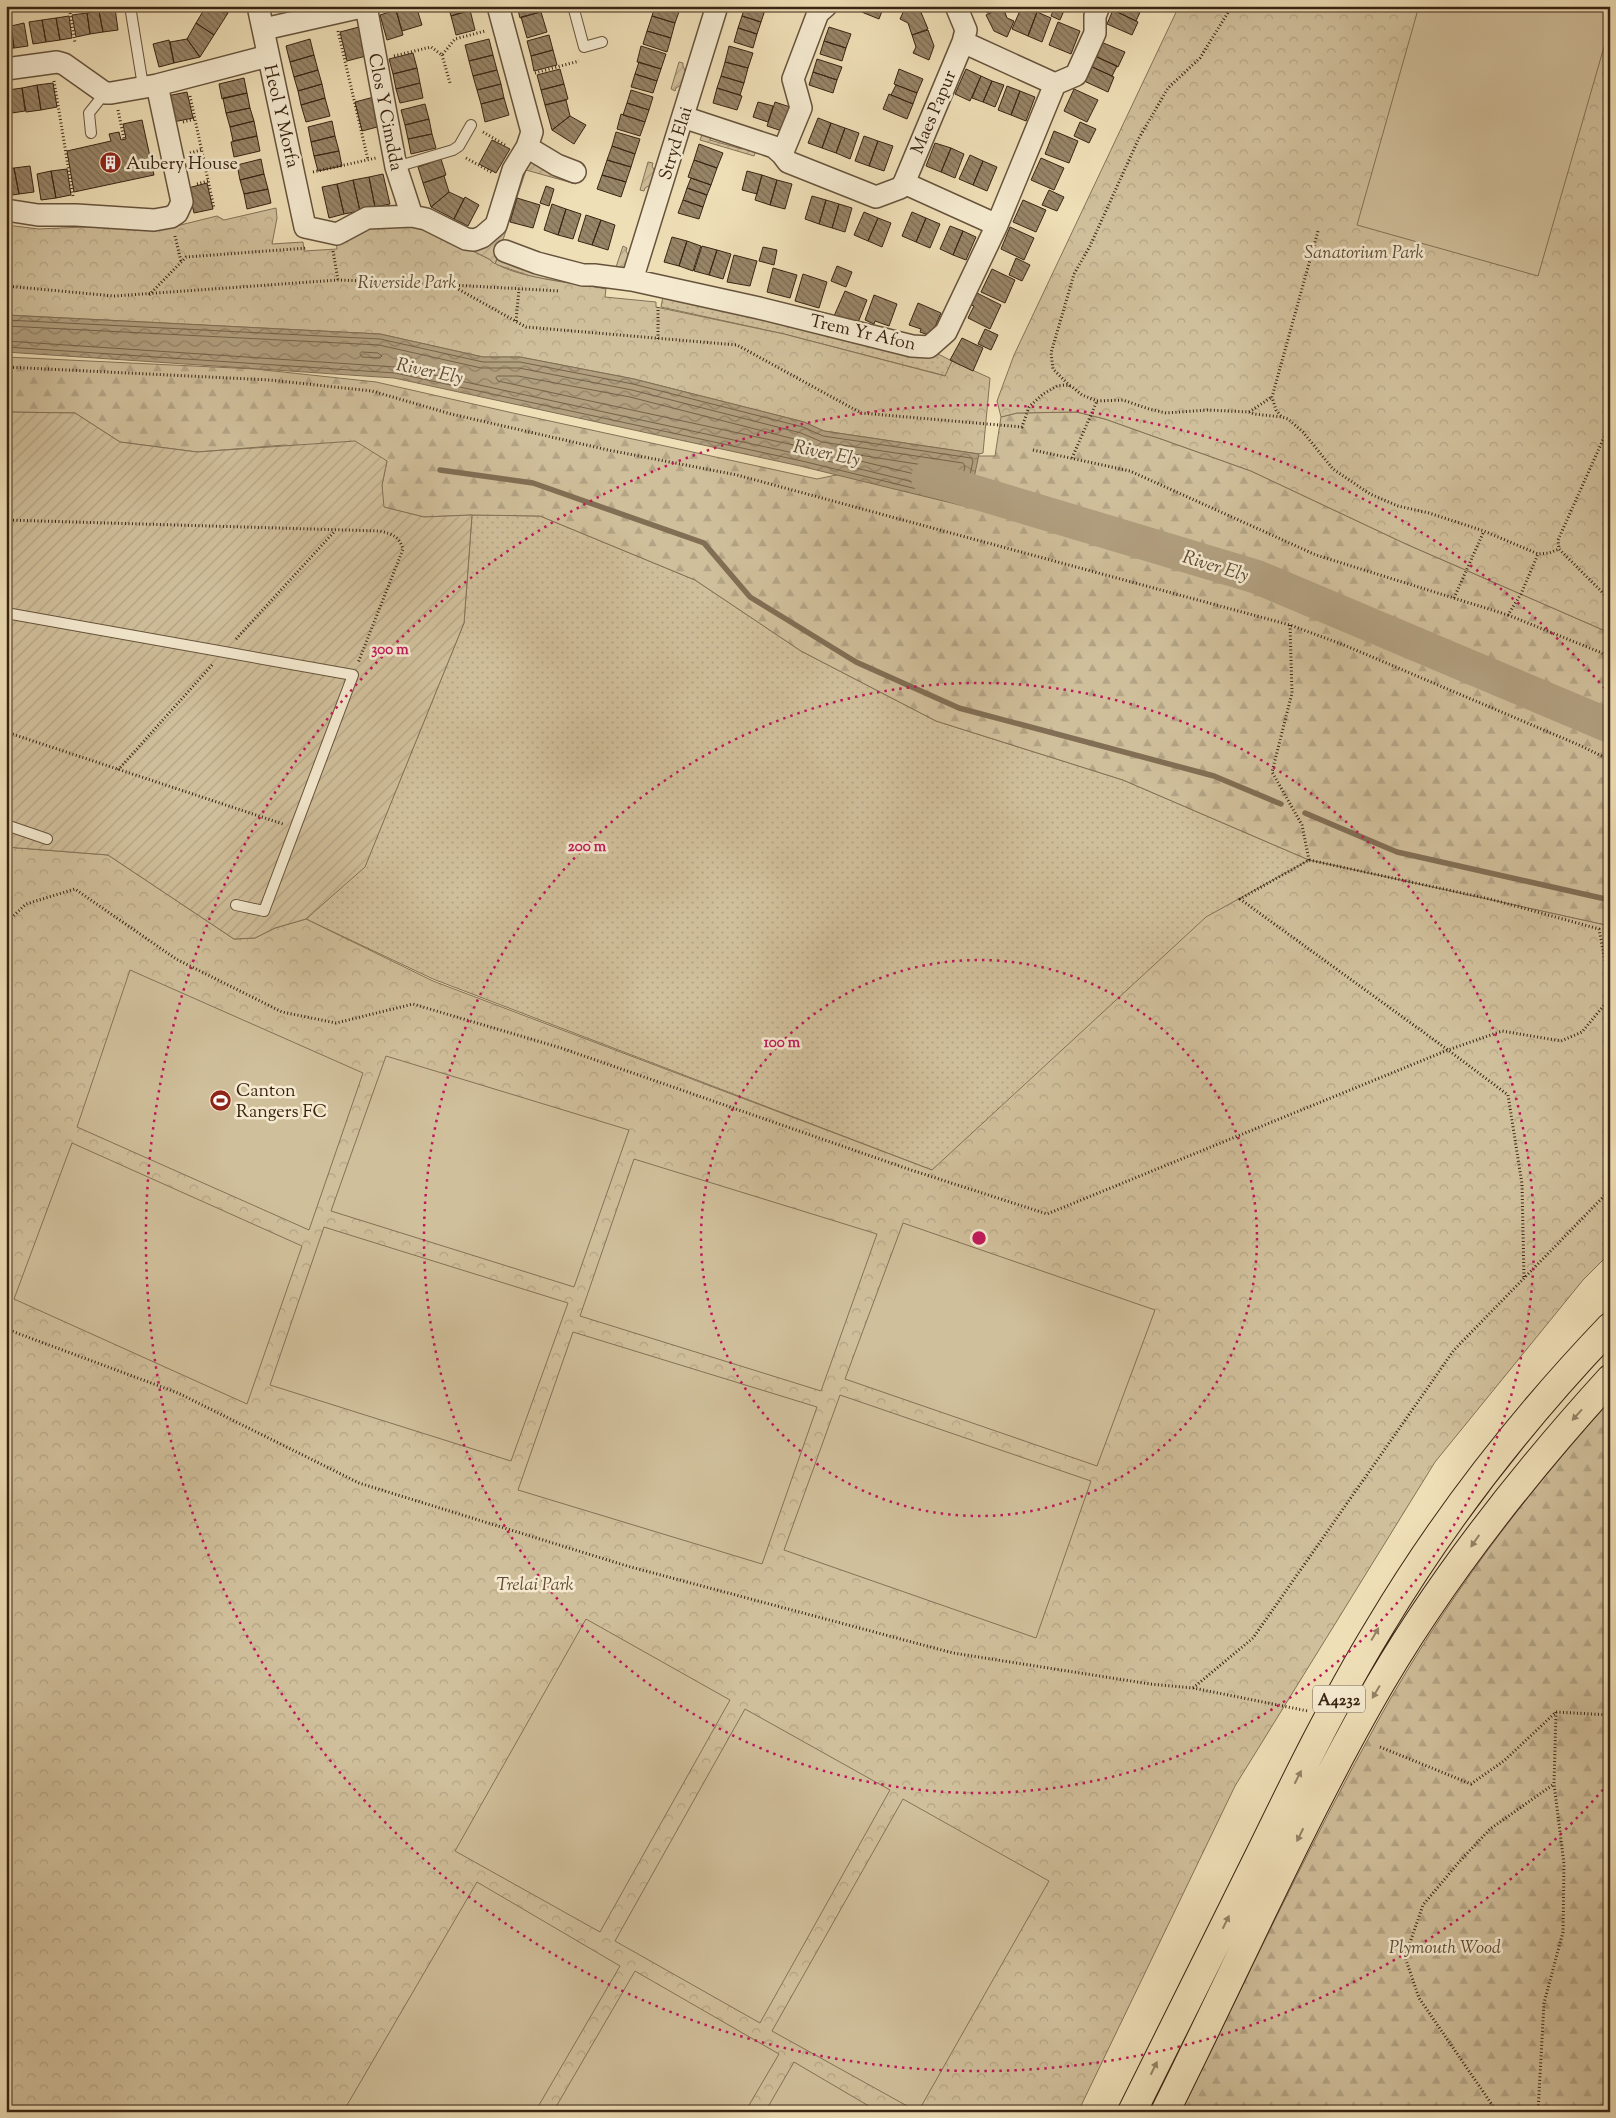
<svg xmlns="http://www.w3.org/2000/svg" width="1616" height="2118" font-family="'Sorts Mill Goudy',serif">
<defs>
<pattern id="grass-dots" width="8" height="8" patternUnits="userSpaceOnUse" patternTransform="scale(1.25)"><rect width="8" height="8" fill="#d0bf9b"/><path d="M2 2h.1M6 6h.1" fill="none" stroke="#b3a485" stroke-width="1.8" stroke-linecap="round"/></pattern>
<pattern id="forest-firs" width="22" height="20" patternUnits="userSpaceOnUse" patternTransform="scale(1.25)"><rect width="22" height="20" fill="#d0bf9b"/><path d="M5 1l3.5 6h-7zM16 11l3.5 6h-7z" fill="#b3a485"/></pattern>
<pattern id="park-crowns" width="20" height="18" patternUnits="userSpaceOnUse" patternTransform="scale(1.25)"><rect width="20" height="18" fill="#d0bf9b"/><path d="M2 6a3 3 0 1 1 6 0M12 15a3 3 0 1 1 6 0" fill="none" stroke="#b3a485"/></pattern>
<pattern id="garden-furrows" width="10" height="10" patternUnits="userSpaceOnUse" patternTransform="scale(1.25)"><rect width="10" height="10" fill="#d0bf9b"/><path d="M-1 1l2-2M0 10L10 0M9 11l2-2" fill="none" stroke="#b3a485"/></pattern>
<pattern id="water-waves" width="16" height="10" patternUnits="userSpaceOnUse" patternTransform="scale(1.25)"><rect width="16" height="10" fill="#b19f7f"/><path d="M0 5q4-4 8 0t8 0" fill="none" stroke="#918167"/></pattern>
<pattern id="building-back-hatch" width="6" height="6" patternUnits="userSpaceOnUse" patternTransform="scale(1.25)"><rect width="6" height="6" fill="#988568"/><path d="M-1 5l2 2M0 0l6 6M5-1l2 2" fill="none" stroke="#7d6d54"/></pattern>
</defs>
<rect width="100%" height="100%" fill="#efdfb7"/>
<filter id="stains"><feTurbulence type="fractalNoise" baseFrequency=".004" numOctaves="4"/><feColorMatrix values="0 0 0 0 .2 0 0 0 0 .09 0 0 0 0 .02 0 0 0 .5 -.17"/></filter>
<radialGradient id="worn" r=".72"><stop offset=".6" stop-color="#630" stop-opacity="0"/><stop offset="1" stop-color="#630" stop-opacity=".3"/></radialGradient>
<path fill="url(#grass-dots)" stroke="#847257" d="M499,255L607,285L606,289L533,277L495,264Z
M663,296L934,352L952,361L946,376L784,334L661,307Z
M472,515L540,516L695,580L801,651L936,721L1123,780L1309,860L932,1170L433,979L306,919L365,866L464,623Z"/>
<path fill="url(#forest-firs)" stroke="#847257" d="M6,357L255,369L376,382L513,413L817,479L928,456H995L1001,417L1017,413L1077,412L1105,419L1251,471L1406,544L1610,633V926L1309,860L1123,780L936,721L801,651L695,580L540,516L472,515L424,517L383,507L382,485L387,461L285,445L197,452L120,442L75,413L6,412Z
M1610,1401V2112H1181C1246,1980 1308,1847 1379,1719C1443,1604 1522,1498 1610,1401Z"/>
<path fill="url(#park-crowns)" stroke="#847257" d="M1179,6H1610V633L1406,544L1251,471L1105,419L1077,412L1017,413L1001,417L997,401L1014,355Z
M276,208L277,218L272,244L303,242L304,251L337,249L336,241L365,225L423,227L489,259C510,278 577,283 606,289L605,297L656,302V307L784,334L945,376L952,361L990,378L983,453L979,454L824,431L804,422L634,379L520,357H483L380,334L6,315V225L39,229L84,227L164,229L217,216L224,220Z
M6,847L108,855L234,939L255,938L275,928L306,919L433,981L932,1170L1206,917L1309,860L1610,926V1253L1583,1280L1435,1462L1235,1786L1078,2112H6Z"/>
<path fill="url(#garden-furrows)" stroke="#847257" d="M679,62L683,63V66L687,75L685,83L676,88L675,91L671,89Z
M703,132L712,135L710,140L742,149L744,145L757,148L754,156L700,140Z
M527,162L582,164L576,184L526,170L495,264L489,259L467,248L476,244Z
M648,162L653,163L652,166L657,175L654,183L645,188L644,191L640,190Z
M623,246L627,248L626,251L630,258C627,267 624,268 615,270Z
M6,412L75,413L120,442L197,452L355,441L387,461L382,485L384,507L424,517L472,515L464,623L365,867L306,919L275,928L255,938L234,939L108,855L6,847Z"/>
<path fill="#d0bf9b" stroke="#847257" d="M1419,6H1610V26L1538,276L1357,225Z
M130,970L363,1073L309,1230L77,1127Z
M386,1056L629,1130L574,1287L331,1211Z
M72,1143L302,1246L247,1404L14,1299Z
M634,1159L877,1234L821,1391L580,1316Z
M903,1223L1155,1310L1097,1466L845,1379Z
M324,1227L568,1303L511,1461L270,1385Z
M573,1332L817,1407L762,1564L518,1490Z
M840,1395L1091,1481L1036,1638L784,1550Z
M586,1619L730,1700L600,1932L455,1851Z
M745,1709L890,1790L760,2023L615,1941Z
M903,1799L1049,1881L918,2112L772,2031Z
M477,1882L620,1966L535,2112H343Z
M635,1971L779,2054L745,2112H553Z
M794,2062L879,2112H765Z"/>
<path fill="url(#water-waves)" stroke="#816e54" d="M6,315L380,334L483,357H520L634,379L804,422L824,431L979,454L968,507L800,466L394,378L6,352Z"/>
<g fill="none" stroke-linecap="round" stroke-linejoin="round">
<path stroke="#756249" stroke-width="1" d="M6,320L380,339L483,362H520L633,384L803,427L823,436L971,458L973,461L965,498L962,500L802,461L395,373L6,347
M6,326L379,345L481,368H519L632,390L801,433L822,442L963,463L965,466L960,491L958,493L803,455L396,367L6,341
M362,352L378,353L382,356L380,358L362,357L360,354Z
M498,376H518L630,397L798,440L805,443L806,445L803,447L498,381L496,378Z
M853,454L955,470L957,472L955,482L952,483L852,459L850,456Z"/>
<path stroke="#816e54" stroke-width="5.5" d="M440,470L533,483L704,543L750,597L856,662L959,708L1214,776L1281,804
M1305,813L1397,852L1610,900"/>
<path stroke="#b19f7f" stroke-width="34" d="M928,478L1257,577L1610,726"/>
</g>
<path fill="url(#building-back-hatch)" stroke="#392413" d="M205,6H226L228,13L205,8Z
M411,6H416L422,25L402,31L396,10Z
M448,6H474L475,9L451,16Z
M517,6H542L543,11L520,18Z
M655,6H672L680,9L675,23L652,16Z
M745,6H753L765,10L761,22L742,16Z
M850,6H867L864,13Z
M867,6H884L879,19L864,13Z
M906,6L920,10L928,29L912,35L908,23L900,19Z
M983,6H1002L1003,7L987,13Z
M1022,6L1037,12L1028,36L1012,29Z
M1055,6H1066L1060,20L1051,16Z
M1115,6H1137L1142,8L1136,21L1113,10Z
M1003,7L1007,18L1014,21L1007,37L994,31L986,15Z
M115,8L118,30L103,32L99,11Z
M205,8L228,13L214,35L196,23Z
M396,10L403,35L387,40L380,15Z
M470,10L475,30L456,35L451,16Z
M1113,10L1138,22L1132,35L1107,24Z
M99,11L103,32L90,34L87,13Z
M541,12L547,32L527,38L521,17Z
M1037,12L1051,18L1042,42L1028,36Z
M87,13L90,34L76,37L72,15Z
M69,16L72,38L60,40L56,18Z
M652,16L675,23L671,38L647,31Z
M742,16L761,22L757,34L738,28Z
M56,18L60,40L46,42L42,20Z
M42,20L46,42L33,44L29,22Z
M1058,22L1080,31L1071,54L1049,45Z
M24,23L28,46L14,48L11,26Z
M196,23L214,35L200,57L187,39Z
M6,26H11L14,48L6,49Z
M359,27L366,56L347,61L340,32Z
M829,27L851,34L846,48L824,41Z
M738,28L757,34L753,48L734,42Z
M928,30L934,46L929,60L913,53L916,47L912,35Z
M647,31L671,38L667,52L643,44Z
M549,35L553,50L531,56L527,41Z
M187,39L200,57L174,63L170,42Z
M310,39L314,55L290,62L286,46Z
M489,39L493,55L469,61L465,45Z
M169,40L174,63L159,67L153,44Z
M824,41L846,48L842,61L820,54Z
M1101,42L1125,52L1118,67L1095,56Z
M641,46L666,54L661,69L637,62Z
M729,46L753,53L748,68L725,62Z
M553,50L557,65L534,71L531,56Z
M413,53L417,68L393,74L389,59Z
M314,55L318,70L294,77L290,62Z
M493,55L497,70L473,76L469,61Z
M1095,56L1117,66L1112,76L1090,66Z
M817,59L842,67L837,80L813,72Z
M639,62L661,69L657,81L635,74Z
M725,62L748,68L744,83L721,76Z
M1090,66L1114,77L1108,92L1084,81Z
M417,68L420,83L396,89L393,74Z
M560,69L564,84L541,90L537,75Z
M899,69L923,79L917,93L894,84Z
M966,69L981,76L970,101L955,94Z
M318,70L322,84L298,91L294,77Z
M497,70L501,84L477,90L473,76Z
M813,72L837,80L833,93L809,85Z
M635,74L657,81L653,93L631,87Z
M721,76L744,83L740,95L717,88Z
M981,76L992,81L983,102L972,98Z
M244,78L247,93L222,99L219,84Z
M992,81L1004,85L995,107L983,102Z
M53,83L57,107L41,110L37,85Z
M420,83L423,98L400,103L396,89Z
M322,84L325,98L301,105L298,91Z
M501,84L504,98L481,104L477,90Z
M564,84L568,99L545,105L541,90Z
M37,85L41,110L26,112L22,88Z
M896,85L917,93L913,104L891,95Z
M1007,86L1020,91L1011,115L998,110Z
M22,88L25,111L12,113L8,90Z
M717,88L742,96L737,110L713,103Z
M1074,89L1098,100L1087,122L1064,111Z
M631,90L653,97L649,110L627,103Z
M1020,91L1035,97L1026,121L1011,115Z
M187,92L193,118L173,122L167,96Z
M247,93L250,108L226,113L223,98Z
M889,94L913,104L907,119L883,109Z
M374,97L381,126L362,131L355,102Z
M325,98L330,116L306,122L301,105Z
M504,98L509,115L485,122L481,104Z
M566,100L570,116L552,130L545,105Z
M758,102L773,106L768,122L753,117Z
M775,102L790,107L782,131L767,126Z
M627,103L649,110L645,122L623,115Z
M425,104L429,119L405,125L401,110Z
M250,108L254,121L230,127L226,113Z
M621,114L645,122L640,136L617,129Z
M570,116L586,125L574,144L552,130Z
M818,118L831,123L822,148L808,143Z
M429,119L432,134L408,139L405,125Z
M142,120L154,175L74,192L67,151L111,141L109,134L119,132L121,140L126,139L123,124Z
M254,121L257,136L233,141L230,127Z
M332,121L335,136L311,142L308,127Z
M1080,122L1096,129L1089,143L1074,136Z
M831,123L845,128L836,153L822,148Z
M845,128L859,133L850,159L836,153Z
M1054,131L1078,141L1069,163L1045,154Z
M616,132L640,139L635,154L612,146Z
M432,134L436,148L411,154L408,139Z
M257,136L260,151L234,157L231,142Z
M335,136L339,151L314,156L311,142Z
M864,136L878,141L869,166L855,161Z
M492,140L510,149L496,173L479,164Z
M878,141L893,146L884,171L869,166Z
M935,143L951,148L941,172L926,166Z
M699,144L723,153L717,168L694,160Z
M612,146L635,154L631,167L607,160Z
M951,148L964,154L955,178L941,172Z
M339,151L342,166L318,171L314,156Z
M970,155L983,161L973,185L959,179Z
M1041,158L1064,168L1054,190L1031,180Z
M261,159L264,174L240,180L237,165Z
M441,159L446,175L423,183L418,167Z
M607,160L631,167L626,182L602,175Z
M694,160L717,168L711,185L688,177Z
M983,161L997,167L987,191L973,185Z
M30,166L34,192L19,194L14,168Z
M14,168L19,194L6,196V169Z
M67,169L71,195L56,198L51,171Z
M51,171L56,198L41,200L37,174Z
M747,171L762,175L757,194L742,190Z
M264,174L268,189L244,194L240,180Z
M383,174L390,204L375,207L369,177Z
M602,175L626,182L621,197L597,189Z
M762,175L777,180L770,205L755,200Z
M444,176L449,192L431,207L423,183Z
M369,177L375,207L360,211L353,180Z
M691,178L711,185L707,195L687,188Z
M353,180L360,211L344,214L337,184Z
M777,180L792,184L785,209L770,205Z
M207,183L213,209L194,213L188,188Z
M337,184L344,214L329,218L322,187Z
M546,186L554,189L549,206L540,203Z
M687,188L707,195L703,207L683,200Z
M268,189L271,203L247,209L244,194Z
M1049,190L1064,197L1057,211L1042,205Z
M449,192L464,199L454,219L431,207Z
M812,196L826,200L819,224L805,219Z
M465,197L479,205L468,226L454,219Z
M517,198L540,205L533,228L510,222Z
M683,200L703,207L699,219L678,213Z
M826,200L839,204L832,228L819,224Z
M1023,200L1046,210L1036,232L1013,222Z
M552,204L566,209L558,235L544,230Z
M839,204L852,208L845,232L832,228Z
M566,209L581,214L573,239L558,235Z
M864,212L878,218L868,241L854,235Z
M912,212L926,218L916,242L902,236Z
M586,215L601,220L592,245L578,241Z
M878,218L891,223L882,247L868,241Z
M926,218L940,224L930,248L916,242Z
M601,220L615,225L608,250L592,245Z
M950,226L963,231L953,255L940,249Z
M1010,227L1034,238L1024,260L1001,249Z
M963,231L976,237L966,260L953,255Z
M672,237L687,241L679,266L664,262Z
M687,241L701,246L693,271L679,266Z
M702,246L717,250L709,275L694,271Z
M763,247L777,250L774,265L759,261Z
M717,250L731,254L723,279L709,275Z
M734,255L757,261L750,286L727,282Z
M1016,258L1030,265L1022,281L1009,275Z
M837,266L852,272L846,287L831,281Z
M773,268L797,275L790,298L767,292Z
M992,269L1015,280L1005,303L981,292Z
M803,274L827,282L819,308L795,301Z
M845,291L867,300L857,325L834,316Z
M977,293L1001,305L990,329L968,318L974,306L971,305Z
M874,295L897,304L889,326L875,321L874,324L865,320Z
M918,303L941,313L931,336L920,332L921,329L909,325Z
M985,329L998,335L991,350L978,344Z
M962,338L983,348L973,371L950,360Z"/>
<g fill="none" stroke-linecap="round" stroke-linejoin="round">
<defs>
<path id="lane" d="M130,6L143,86
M573,6L584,47L602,42
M91,133L89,113L105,93
M396,167L453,150L459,146L471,125
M6,613L353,675L264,911L236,905
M6,825L47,839"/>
<path id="street" d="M258,6L305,227L337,234L367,218L412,216
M366,6L396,167L412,216L426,219L466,239L474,240L482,237L496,225L513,170L527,147L532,132L498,6
M956,6L966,30L963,42L1055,84
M264,29L366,6
M6,69L57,62L64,64L105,93H111L157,85L268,56
M683,117L774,147L782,154L788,162L876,197L900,188L904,183L997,225
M527,147L557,165L575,172
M782,154L801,108L793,79L818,13L826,6
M904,183L963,42
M6,210L38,215H76L154,220L171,217L177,213L182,202L157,85
M505,251L537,263L583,275H594L632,280L759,308L912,346L929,347L946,332L997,225L1055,84L1076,75L1095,33V16L1099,6
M632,280L717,6"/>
<path id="primary" d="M1132,2112C1174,2027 1216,1943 1258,1858C1296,1780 1334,1702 1379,1628C1444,1519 1523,1418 1610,1327
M1165,2112C1233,1976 1294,1837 1368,1705C1434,1587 1519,1479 1610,1379"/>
</defs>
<use href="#lane" stroke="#66533c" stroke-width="12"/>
<use href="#street" stroke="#66533c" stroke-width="24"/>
<use href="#primary" stroke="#392413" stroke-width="30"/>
<path stroke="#392413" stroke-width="3" stroke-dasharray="1 2.5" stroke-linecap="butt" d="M69,6L75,43
M338,31L368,160
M442,55L450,83
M394,56L431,47L442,55L455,39L485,31
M535,73L579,61
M54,81L73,196
M190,96L214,208
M118,110L124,139
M183,122L195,119
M483,132L505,145
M190,153L201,150
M466,158L493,173
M313,172L376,158
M197,184L208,181
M175,236L181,261
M333,251L338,280
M452,285L560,291
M6,286L114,296L338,280L449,284L526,327L737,345L861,413L1022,427L1029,407L1043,394L1057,386L1064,385L1071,386L1082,395L1097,401L1123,400L1149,409L1166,413L1208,410L1249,412L1254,414L1282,417L1288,419L1303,432L1333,469L1370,494L1398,506L1429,513L1484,531L1538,554L1549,553L1559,549
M149,295L186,257L307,248
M516,321L519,289
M658,339V307
M6,367L270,380L372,391L451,414L608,450L737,475L1290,625L1344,645L1579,745L1610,760
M1070,386L1053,369L1051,353L1074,274L1090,246L1139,138L1168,88L1200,58L1232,6
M1249,412L1272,397
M1281,416L1276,410L1272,397L1318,231
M1610,424L1558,540L1559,549L1610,600
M1033,450L1130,471L1316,555L1508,615L1521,594L1538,554
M1072,458L1097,401
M6,520L380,531C392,534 399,536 403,549L358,663
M1454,598L1484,531
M1508,615L1602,653L1610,659
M1290,625L1292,693L1272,772L1302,825L1309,860
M236,639L334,532
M6,732L283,824
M118,770L213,664
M6,923L26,904L75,889L176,959L282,1012L336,1023L413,1004L561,1048L908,1169L1047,1214L1448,1050L1508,1095L1522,1184L1524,1278
M1608,999L1606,967L1599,929L1490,899L1309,860L1240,899L1448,1050L1502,1031L1561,1041L1582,1032L1610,998
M6,1329L178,1393L359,1483L627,1566L953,1653L1150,1684L1193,1688L1308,1711
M1193,1688L1253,1638L1454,1350L1610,1190
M1556,1712L1610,1715
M1380,1747L1471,1784L1505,1760L1556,1712L1554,1784L1564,1864L1563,1932L1544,2003L1538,2112
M1497,2112L1419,1998L1405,1957L1423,1905L1459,1862L1490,1829L1554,1784"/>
<use href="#lane" stroke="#f5ead0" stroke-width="10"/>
<use href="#street" stroke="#f5ead0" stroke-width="21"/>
<use href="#primary" stroke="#efdfb7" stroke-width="28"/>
</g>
<defs><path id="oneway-solid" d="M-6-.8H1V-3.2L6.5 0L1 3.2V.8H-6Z" transform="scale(1.25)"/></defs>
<g fill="#948265">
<use href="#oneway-solid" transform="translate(1577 1415) rotate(132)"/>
<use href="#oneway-solid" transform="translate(1475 1541) rotate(125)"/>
<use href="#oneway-solid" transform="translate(1375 1634) rotate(-60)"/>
<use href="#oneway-solid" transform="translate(1376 1692) rotate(121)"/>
<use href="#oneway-solid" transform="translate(1298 1777) rotate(-63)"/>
<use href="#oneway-solid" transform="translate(1300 1835) rotate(116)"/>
<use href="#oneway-solid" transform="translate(1226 1922) rotate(-64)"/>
<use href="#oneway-solid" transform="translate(1154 2068) rotate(-64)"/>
</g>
<g fill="none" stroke="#c2185b" stroke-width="2.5" stroke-dasharray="2.5 5">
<circle cx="979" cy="1238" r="278"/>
<circle cx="979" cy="1238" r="555"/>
<path d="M1608 1784A833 833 0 1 1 1608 692"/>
</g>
<defs>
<symbol id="building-disc" viewBox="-11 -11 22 22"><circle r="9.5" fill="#8f2418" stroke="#f5ead0"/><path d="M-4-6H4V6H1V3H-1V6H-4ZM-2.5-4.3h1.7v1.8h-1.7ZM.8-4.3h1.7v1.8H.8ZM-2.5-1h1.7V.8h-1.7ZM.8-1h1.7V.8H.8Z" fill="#fff"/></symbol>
<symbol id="stadium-disc" viewBox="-11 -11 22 22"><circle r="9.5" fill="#8f2418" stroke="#f5ead0"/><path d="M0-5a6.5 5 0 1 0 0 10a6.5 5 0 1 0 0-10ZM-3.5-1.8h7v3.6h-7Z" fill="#fff"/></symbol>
</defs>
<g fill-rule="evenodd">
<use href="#building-disc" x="98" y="150" width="25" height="25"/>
<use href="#stadium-disc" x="208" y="1088" width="25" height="25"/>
</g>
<g text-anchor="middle" stroke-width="5" stroke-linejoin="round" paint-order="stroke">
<rect fill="#f5ead0" stroke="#715f4c" stroke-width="1" x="1313" y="1685.5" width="52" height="27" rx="4"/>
<g font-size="16" font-weight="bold" fill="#392413">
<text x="1339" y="1705">A4232</text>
</g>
<g font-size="18" fill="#392413" stroke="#f5ead0">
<text transform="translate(386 112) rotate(79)" y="6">Clos Y Cimdda</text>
<text transform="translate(933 112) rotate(-67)" y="6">Maes Papur</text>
<text transform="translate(282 116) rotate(77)" y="6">Heol Y Morfa</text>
<text transform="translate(675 143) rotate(-73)" y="6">Stryd Elai</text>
<text transform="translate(863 332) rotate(13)" y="6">Trem Yr Afon</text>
</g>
<g font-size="18" fill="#392413" stroke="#f5ead0" text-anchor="start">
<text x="126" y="169">Aubery House</text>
<text x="236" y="1096">Canton<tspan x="236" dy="21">Rangers FC</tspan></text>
</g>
<g font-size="18" font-style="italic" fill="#5f4b35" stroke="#f5ead0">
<text x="1364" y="258">Sanatorium Park</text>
<text x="407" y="288">Riverside Park</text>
<text x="535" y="1590">Trelai Park</text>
<text x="1445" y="1953">Plymouth Wood</text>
</g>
<g font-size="19" font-style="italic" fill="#5d4933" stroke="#f5ead0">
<text transform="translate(430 370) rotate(12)" y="7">River Ely</text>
<text transform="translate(827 452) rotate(12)" y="7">River Ely</text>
<text transform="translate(1216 565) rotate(17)" y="7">River Ely</text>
</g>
</g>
<circle cx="979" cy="1238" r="8" fill="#c2185b" stroke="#f5ead0" stroke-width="2.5"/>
<g font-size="15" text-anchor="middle" font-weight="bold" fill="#c2185b" stroke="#f5ead0" stroke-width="5" stroke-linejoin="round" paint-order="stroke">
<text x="390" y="654">300 m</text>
<text x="587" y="851">200 m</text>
<text x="782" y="1047">100 m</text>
</g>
<rect width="1616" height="2118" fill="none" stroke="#efdfb7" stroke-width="25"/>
<rect x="8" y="8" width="1601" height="2103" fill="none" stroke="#392413" stroke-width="2.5"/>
<rect x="12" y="12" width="1591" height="2093" fill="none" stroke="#392413"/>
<rect width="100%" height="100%" filter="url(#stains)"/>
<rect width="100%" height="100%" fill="url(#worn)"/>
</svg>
